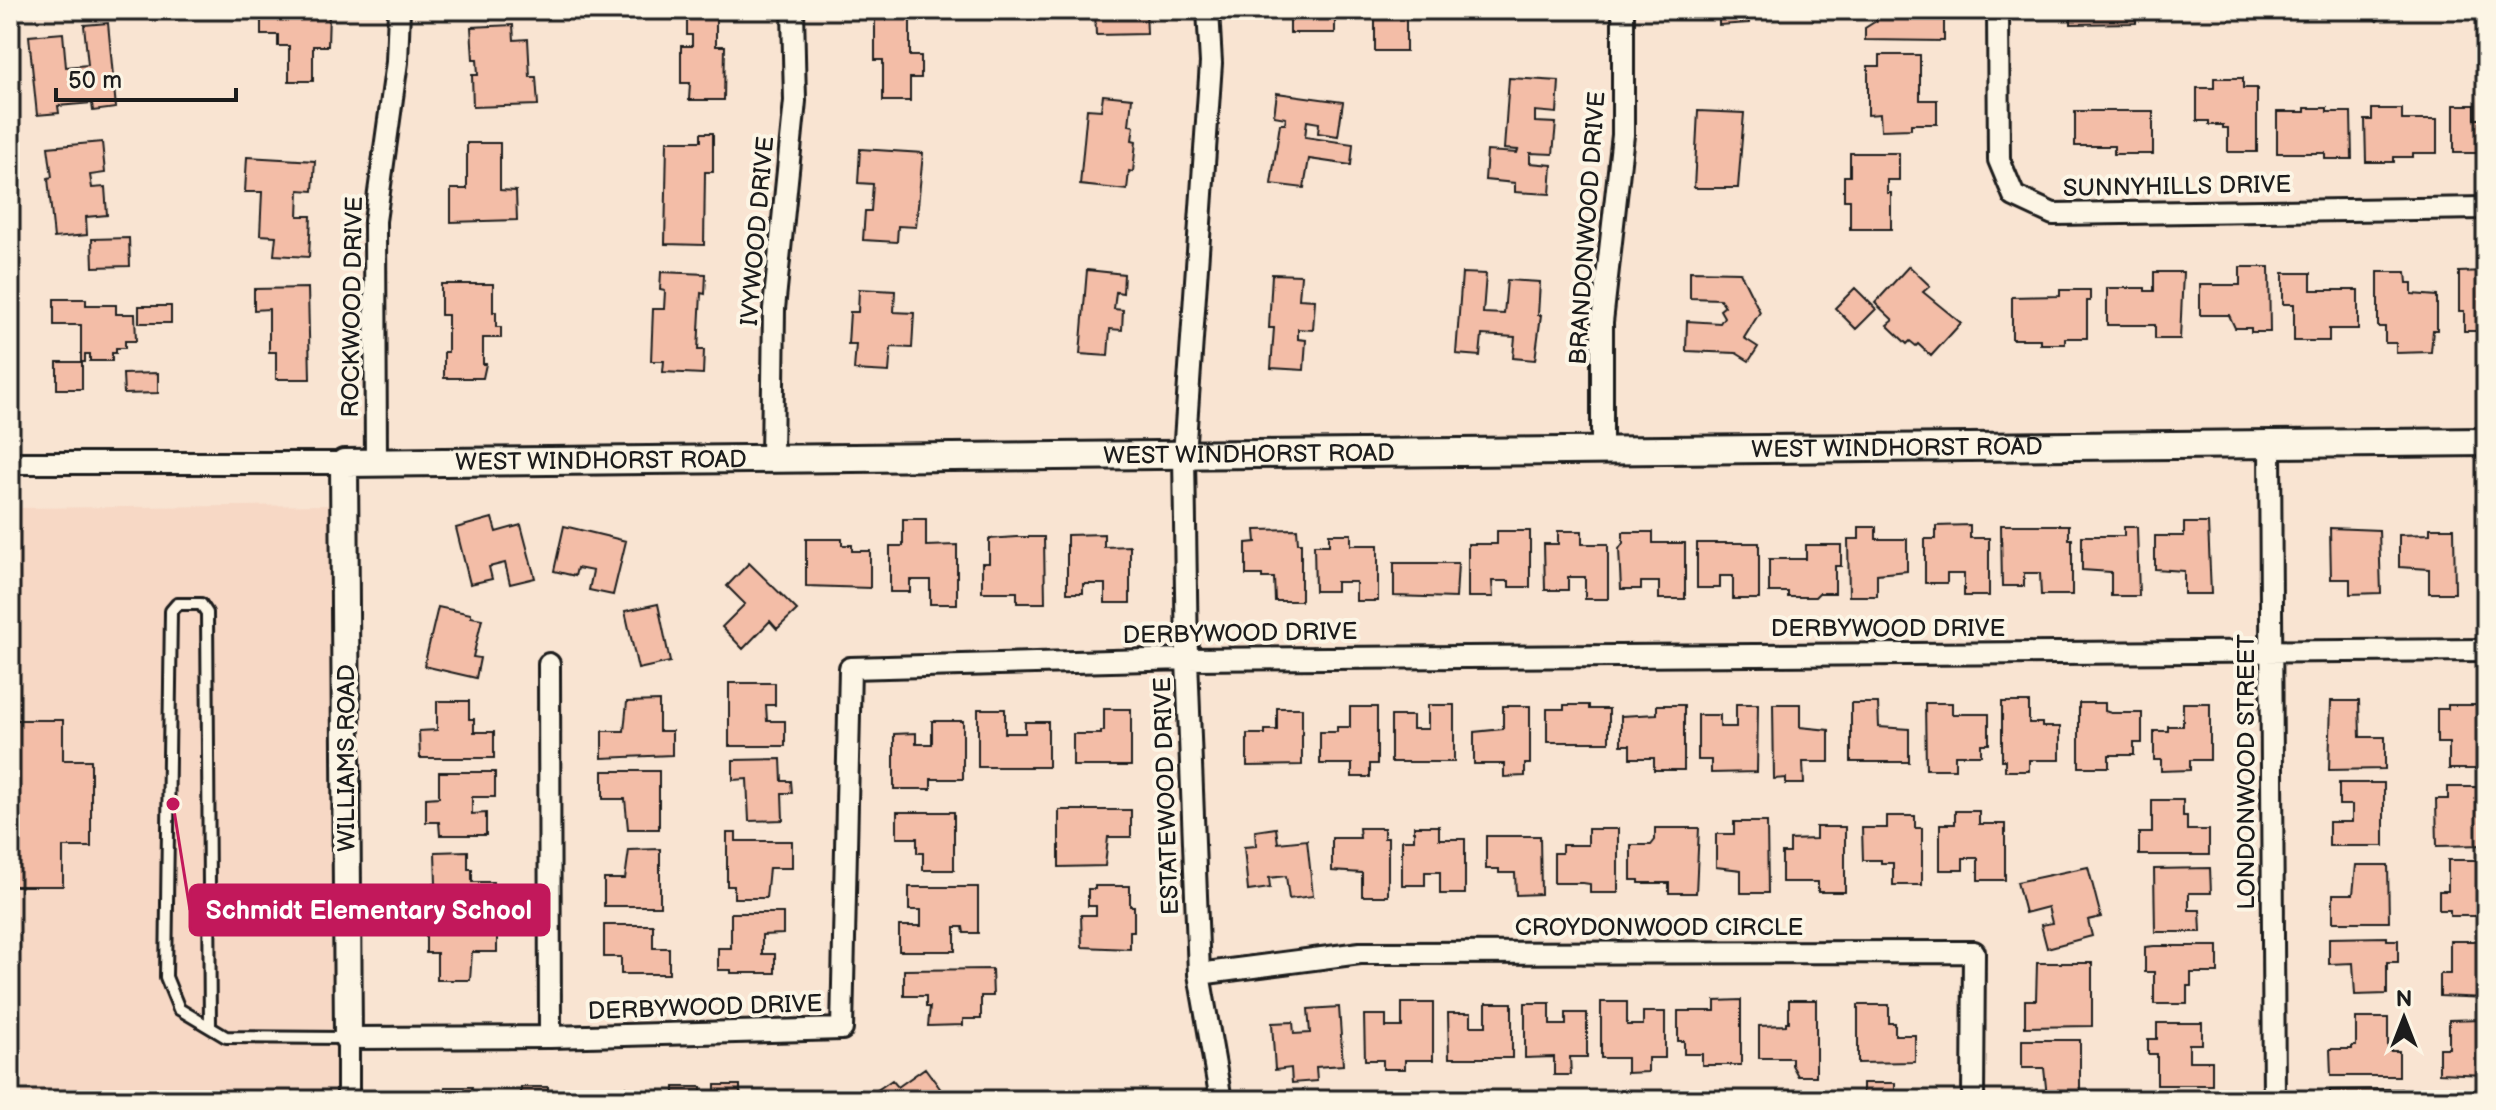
<svg xmlns="http://www.w3.org/2000/svg" width="2496" height="1110" font-family="'Balsamiq Sans',sans-serif">
<rect width="100%" height="100%" fill="#f9e4d2"/>
<filter id="ink" filterUnits="userSpaceOnUse"><feTurbulence type="fractalNoise" baseFrequency=".0125" numOctaves="2"/><feDisplacementMap in="SourceGraphic" scale="16" xChannelSelector="R" yChannelSelector="G"/><feConvolveMatrix kernelMatrix="1 2 1 2 8 2 1 2 1" color-interpolation-filters="sRGB"/></filter>
<g filter="url(#ink)">
<path fill="#f7d8c5" d="M333,505L338,1100H10V508Z"/>
<path fill="#f3bda7" stroke="#1c1c1c" stroke-width="2" d="M261,10L329,11L328,46H313V81H289V46H278V35H261Z
M687,10H716V46H725L724,100H689L690,83H681V46H692V35H687Z
M1095,10H1146L1147,34L1096,35Z
M1290,10H1335V33H1290Z
M1375,10H1406V51H1375Z
M1719,10H1748L1749,23L1719,25Z
M1876,10H1944V41L1865,40V28L1876,21Z
M2071,10H2136V23L2071,24Z
M2366,10H2388L2377,21Z
M875,17H910V56H921V78H910V101H883V60H875Z
M108,23L116,108L93,111L92,103L58,106L59,113L37,115L29,36L63,33L66,67L88,65L84,25Z
M513,25L514,40L528,39L530,77H536L538,105L473,107L472,75H478L477,59H473L471,27Z
M1880,55H1920V100H1937V124H1911V129L1881,130L1880,114L1868,115V66H1880Z
M1509,78L1559,81L1557,113L1535,111V122L1556,123L1553,154L1530,153V163L1552,165L1550,194L1515,192V183L1485,180L1487,151L1517,153L1518,150L1504,149Z
M2214,78H2243V88H2257V152H2228V128H2223V125H2209V121H2197V88H2214Z
M1277,93L1343,102L1338,136L1318,133L1319,123L1307,121L1305,137L1353,144L1351,165L1309,159L1304,188L1271,184L1280,124H1285L1286,118L1274,116Z
M2482,94H2486V153H2454V105H2475V119H2482Z
M1103,95L1132,98L1129,125L1134,126L1132,140L1136,141L1133,172L1129,171L1127,190L1080,185L1087,109L1101,110Z
M2305,108H2327V112H2351L2352,159H2325V153H2277V112H2305Z
M2372,109H2402V120H2437V153H2413V157H2394V162H2366L2365,120H2372Z
M1698,111L1744,113L1738,188H1694Z
M2075,111H2153V154H2114V146H2075Z
M701,133H713V172H705L704,245L665,244L667,141H701Z
M102,142L105,173L90,175L92,188L105,187L107,215L86,217L87,235L54,238L48,178L52,177L48,147Z
M467,143H500V190L516,191L517,220L451,222V189H467Z
M860,149L923,153L916,227L898,226L897,242L863,240L865,211H871L873,184L858,183Z
M1850,153H1899V180H1887V193H1891V229H1850V200H1844V176H1850Z
M247,157L315,161L313,191L299,190L298,216H311L309,257L274,255L276,236L260,235L262,192H245Z
M129,238L130,266L93,267L92,239Z
M1909,266L1930,286L1923,292L1961,323L1931,356L1918,344L1916,346L1910,341L1907,344L1887,325L1893,320L1875,303Z
M2240,267H2269L2270,332H2251V328H2235L2229,315H2200V285H2240Z
M1087,270L1124,274L1123,293L1116,292L1114,309L1123,310L1122,330L1110,329L1108,356L1080,354Z
M1690,271L1740,272L1760,312L1744,338L1758,347L1749,361L1736,353L1686,351L1687,321L1720,323L1724,317L1720,310L1725,306L1720,299L1690,298Z
M2486,271V331H2464V311H2459V272Z
M661,272L706,274L705,294L701,293L698,350H704L703,374L663,372L664,361H651L653,309H664L665,291L660,290Z
M2154,272H2183L2180,339H2155V325H2107V288H2145V291H2154Z
M2378,272H2406L2407,283H2412V294L2437,296V330H2433L2431,352L2396,353V343H2385V327H2378Z
M1462,273L1486,274L1483,313L1504,314L1507,280L1540,282L1538,315H1541L1535,360L1513,358L1515,337L1482,335L1480,356L1456,354Z
M2283,273H2311V290H2358V329H2329V341H2294V304H2283Z
M1272,274L1301,275L1299,299L1315,300L1313,330L1298,329V339L1306,340L1304,370L1271,368L1274,328H1269Z
M441,284H493V312H496V327H501V338H483V364H486L483,378H444V352H448V315H441Z
M308,288L310,379H276V352H269V309L254,310V289Z
M1855,288L1876,309L1856,329L1835,308Z
M859,289L895,291L894,312L914,313L912,348L891,347L889,372L854,370L856,344H848L850,312H858Z
M2060,290H2090V301H2087V338H2065V344H2040V339H2012V297L2060,296Z
M54,299H86V305H116V314H135L136,341H125V348H116V353H112V361H90V354H85V362H82V389H57V362H81V325H54Z
M139,306H171V323H139Z
M158,373V393L124,394L123,374Z
M492,518L496,532L521,525L535,578L510,584L505,563L489,567L492,579L470,584L456,528Z
M903,519H926V546L957,545V604H930V580H910V592H890V546H903Z
M2184,523H2208L2211,594H2184V571L2155,569V536H2184Z
M1970,525V538H1989V596H1964V574H1947V583H1925V539H1936V526Z
M2001,525H2069V539H2072V595H2041L2040,573H2024V586H2002Z
M564,526L626,541L613,595L589,590L593,571L577,568L575,576L554,571Z
M1859,527H1876V539H1907V571L1877,574V596H1849L1848,539H1859Z
M2124,527H2137L2139,596H2111V572L2082,570V536H2124Z
M2330,528L2379,530L2381,593L2350,594V579H2331Z
M2430,528H2454L2455,593H2429V569L2399,567V535L2430,534Z
M1297,529L1298,543H1301V601H1275L1274,578H1262V575H1246V543L1256,542L1255,530Z
M1497,531H1530V587H1509V581H1492L1493,597H1468V544H1497Z
M1558,531H1582V544H1608V599H1585V577H1568V590H1545L1544,544H1558Z
M1623,532H1653V543H1685V599H1659V582H1641V589H1621L1619,549L1623,543Z
M1104,534V547L1130,546V603H1105V584H1083V593H1067V535Z
M1329,534H1351V545H1378V601H1356V582H1336V591H1315L1314,545H1329Z
M2486,535V592H2478V536Z
M1016,537H1044L1045,603H1017V592H982V563H989V539Z
M806,539H842V545H852V551H870V588L806,586Z
M1697,543H1759V599H1733V576H1720V588H1697Z
M1806,545H1841V566H1835V593H1819L1815,597H1788V592H1769V559H1806Z
M749,563L797,610L777,629L770,621L743,649L722,627L745,604L727,586Z
M1394,563H1458L1456,598L1394,596Z
M658,604L670,662L638,669L625,611Z
M438,607L471,614V617L482,619L473,657L480,658L476,678L424,666Z
M729,683H775V705H766L767,721H785V746H729Z
M437,701H469V719H474V732H494V758H420L419,731L437,730Z
M659,701V731H672V755L602,758V731H624L627,702Z
M2331,701H2359L2360,737H2385V769L2329,770Z
M2002,702H2029V723H2042V727H2060V760H2029V771H2005V760H2002Z
M1851,703H1878L1879,727L1909,729V762H1851Z
M1925,703H1952V714H1989V744H1981V755H1955V769H1926Z
M2079,703H2105V711L2111,713H2142V743H2134V755H2109V767H2079Z
M2183,703H2210V760H2190V770L2161,771V760H2154V731H2168V726H2183Z
M1736,704H1758L1757,772L1711,773V760H1698V715H1720V727H1736Z
M1773,704H1800V727L1829,730V762H1803L1804,784H1786V778L1774,779Z
M1428,705H1454V762H1391V716H1413V729H1428Z
M1564,705H1589V709H1609V742H1547V709H1564Z
M1657,705H1684V770H1654V758H1630V745H1621V716L1657,714Z
M2448,705H2486V728H2482V744H2486V769H2449V743H2437V709H2448Z
M1503,706H1530V764H1525V776L1504,777V764H1474V732L1503,729Z
M1350,707H1377V764H1370V777H1352V764H1320V732H1337V727H1350Z
M1277,708H1302V765L1247,766V734H1265V730H1277Z
M978,709H1005V733H1025V722H1048V767H978Z
M1104,709H1131V766H1073V734H1101V731H1104Z
M10,720H63V760H91V847H63V886H10Z
M932,721H963V779H931V789H894V734L916,733V744H932Z
M781,759L782,781H791L792,793H782L783,820L749,821L747,779L733,780V760Z
M603,771H659V829H628L625,799H603Z
M439,772H495V797H472V814L486,813V835H440L439,822H426V798L439,797Z
M2339,783H2384V846H2329V822H2352V805H2339Z
M2448,787H2480V805H2485L2486,845L2437,846L2436,799H2448Z
M2152,800H2183V816H2187V830H2209V855H2139V833H2152Z
M1059,810H1131V837H1108L1105,866L1059,867Z
M1955,811H1979V824H2005V880H1978V858H1963V870H1940V824H1955Z
M897,812H954V870H923V853H917V838H897Z
M1887,816H1915V828H1922V885H1893V863H1881V860H1863L1862,828H1887Z
M1734,822H1767L1768,893H1741V870L1716,867V834H1734Z
M1414,826H1439V839H1465V894H1440V872H1425V885H1402V840H1414Z
M1816,827H1845V892H1818V882H1782V853H1790V840L1816,839Z
M1276,828L1278,843L1307,840L1313,896L1289,899L1286,876L1269,878L1270,888L1248,891L1244,847L1256,846L1255,831Z
M1359,828H1384V838H1388V896H1362V873L1332,871V838H1360Z
M1655,828H1699L1696,893H1669V883H1639V880H1631V845H1651L1655,840Z
M1588,829H1618V893H1590V884L1583,883H1554V853H1562V845H1588Z
M727,833H736V841H792V868H769L766,898H734V886H727Z
M1486,836H1540L1541,894L1516,895L1515,873H1499V869H1486Z
M660,849V906H604V879H625L629,850Z
M468,851V869H472V882H493L494,909L436,910L435,906H425V884H436L435,852Z
M2448,860H2479V877H2483V890H2486V916H2450V910H2439V891H2448Z
M2356,865H2388L2389,922H2333V894H2353Z
M2088,867L2101,917L2088,920L2092,936L2047,948L2041,925L2052,923L2048,907L2025,913L2017,882Z
M2210,868L2211,893H2189V910H2200L2201,932H2155L2154,869Z
M1095,886H1130V906H1134V931H1130V949L1082,947L1081,915H1096V906H1088V889H1095Z
M909,887H978V933H964L963,927H955V951H899V926H921V910H909Z
M731,913H783V934L762,935V954H775V973H731V970H718V948H731Z
M437,925H497V952H472L470,980H437V953H426V927Z
M604,925H653V948H669V974H621V957H604Z
M2387,937V940H2398V962H2387V994L2355,995L2353,963L2329,964V938Z
M2450,941H2482V968H2486V998L2440,996V974H2450Z
M2154,946H2218V973H2191V986H2187V1004H2154V972H2145V947Z
M2037,963H2092V1026L2025,1027V1000H2036Z
M992,969L993,996H981V1019H963V1025L928,1026L930,1007H926V996H904V970Z
M1741,1000V1065H1702V1054H1684V1041H1678V1011H1715V1001Z
M1789,1000H1816V1076H1798L1792,1065V1058H1759V1026L1786,1025V1022H1789Z
M1601,1002H1627V1025H1643V1012H1665V1058H1648V1072L1627,1073V1058H1601Z
M1402,1003H1433V1060H1405V1069H1383V1060H1365L1364,1015H1386V1027H1402Z
M1486,1003H1512V1058H1449L1448,1013H1471V1026H1486Z
M1525,1003H1550V1025H1566V1013H1587V1057H1570L1571,1075H1554V1057L1525,1058Z
M1858,1005H1889V1023H1895V1035H1915V1062L1858,1063Z
M1339,1007L1343,1065L1316,1067L1317,1081L1292,1083L1291,1068L1275,1070L1272,1023L1293,1022L1294,1034L1310,1033L1308,1009Z
M2356,1018H2388V1051H2399V1076H2331L2330,1049H2352V1046H2356Z
M2481,1019V1036H2485L2486,1048V1075L2439,1073V1048H2449V1020Z
M2157,1023H2202V1044H2189V1061H2212V1085H2157V1054H2148V1039H2157Z
M2022,1040H2080V1097H2047L2044,1068H2022Z
M925,1068L942,1091L935,1097L938,1100H873L870,1095L892,1080L898,1087Z
M1863,1083H1895V1100H1863Z
M715,1085H740V1100H715Z
M445,1087H472L473,1100H445Z
M521,1087H548V1100H521Z
M599,1087H625V1100H600Z
M674,1087H701V1100H674Z
M2401,1089V1100H2330V1090Z
M2450,1093H2482V1100H2450Z
M756,1095H779V1100H756Z
M563,1097H584V1100H563Z
M2212,1098V1100H2153V1099Z"/>
<g fill="none" stroke-linecap="round" stroke-linejoin="round">
<defs>
<path id="service" d="M210,1026L207,613L201,604H177L171,611L166,977L179,1009L226,1037L346,1038"/>
<path id="minor" d="M1208,10L1211,63L1184,455L1187,659L1199,974L1221,1100
M1998,10L1999,160L2014,196L2053,214L2486,208
M2270,444L2274,1100
M1602,450V322L1623,135V10
M772,458L774,309L795,101L793,10
M10,463H344
M376,463L375,221L397,62L399,10
M549,664L550,1037
M1199,974L1360,953L1974,952L1973,1100
M348,1100V1038L550,1037L842,1029L850,668L1187,659L2486,650"/>
<g id="tertiary">
<path id="s1" d="M348,1038L344,463L2486,442"/>
</g>
</defs>
<use href="#service" stroke="#1c1c1c" stroke-width="16"/>
<use href="#minor" stroke="#1c1c1c" stroke-width="26"/>
<use href="#tertiary" stroke="#1c1c1c" stroke-width="32"/>
<use href="#service" stroke="#fcf5e5" stroke-width="10"/>
<use href="#minor" stroke="#fcf5e5" stroke-width="20"/>
<use href="#tertiary" stroke="#fcf5e5" stroke-width="26"/>
</g>
</g>
<g text-anchor="middle" stroke-width="8" stroke-linejoin="round" paint-order="stroke">
<g font-size="24" fill="#1c1c1c" stroke="#fcf5e5">
<text transform="translate(2177 186) rotate(-1)" y="8">SUNNYHILLS DRIVE</text>
<text transform="translate(1587 228) rotate(-86)" y="8">BRANDONWOOD DRIVE</text>
<text transform="translate(757 231) rotate(-85)" y="8">IVYWOOD DRIVE</text>
<text transform="translate(352 307) rotate(-89)" y="8">ROCKWOOD DRIVE</text>
<text dy="8" stroke="none"><textPath href="#s1" startOffset="2128">WEST WINDHORST ROAD</textPath></text>
<text dy="8" stroke="none"><textPath href="#s1" startOffset="1480">WEST WINDHORST ROAD</textPath></text>
<text dy="8" stroke="none"><textPath href="#s1" startOffset="832">WEST WINDHORST ROAD</textPath></text>
<text x="1888" y="636">DERBYWOOD DRIVE</text>
<text transform="translate(1240 633) rotate(-1)" y="8">DERBYWOOD DRIVE</text>
<text transform="translate(346 758) rotate(-90)" y="8">WILLIAMS ROAD</text>
<text transform="translate(2246 772) rotate(-90)" y="8">LONDONWOOD STREET</text>
<text transform="translate(1166 796) rotate(-92)" y="8">ESTATEWOOD DRIVE</text>
<text x="1659" y="935">CROYDONWOOD CIRCLE</text>
<text transform="translate(705 1007) rotate(-2)" y="8">DERBYWOOD DRIVE</text>
</g>
</g>
<path fill="none" stroke="#c2185b" stroke-width="3" d="M173 804L190 910"/>
<circle fill="#c2185b" stroke="#fcf5e5" stroke-width="3" cx="173" cy="804" r="8"/>
<rect fill="#c2185b" stroke="#c2185b" stroke-width="3" x="190" y="885" width="359" height="50" rx="8"/>
<g font-size="26" text-anchor="middle" font-weight="bold" fill="#fff">
<text x="369" y="919">Schmidt Elementary School</text>
</g>
<rect width="2496" height="1110" fill="none" stroke="#fcf5e5" stroke-width="40"/>
<rect x="20" y="20" width="2456" height="1070" fill="none" stroke="#1c1c1c" stroke-width="3" filter="url(#ink)"/>
<g transform="translate(2404 1018)" stroke="#fcf5e5" stroke-width="6" paint-order="stroke">
<path d="M0-6L14 30L0 20L-14 30Z" fill="#1c1c1c"/>
<text y="-12" font-size="22" font-weight="bold" text-anchor="middle" fill="#1c1c1c">N</text>
</g>
<path d="M56 88v12h180v-12" fill="none" stroke="#1c1c1c" stroke-width="4"/>
<text x="68" y="88" font-size="24" fill="#1c1c1c" stroke="#fcf5e5" stroke-width="6" paint-order="stroke">50 m</text>
</svg>
